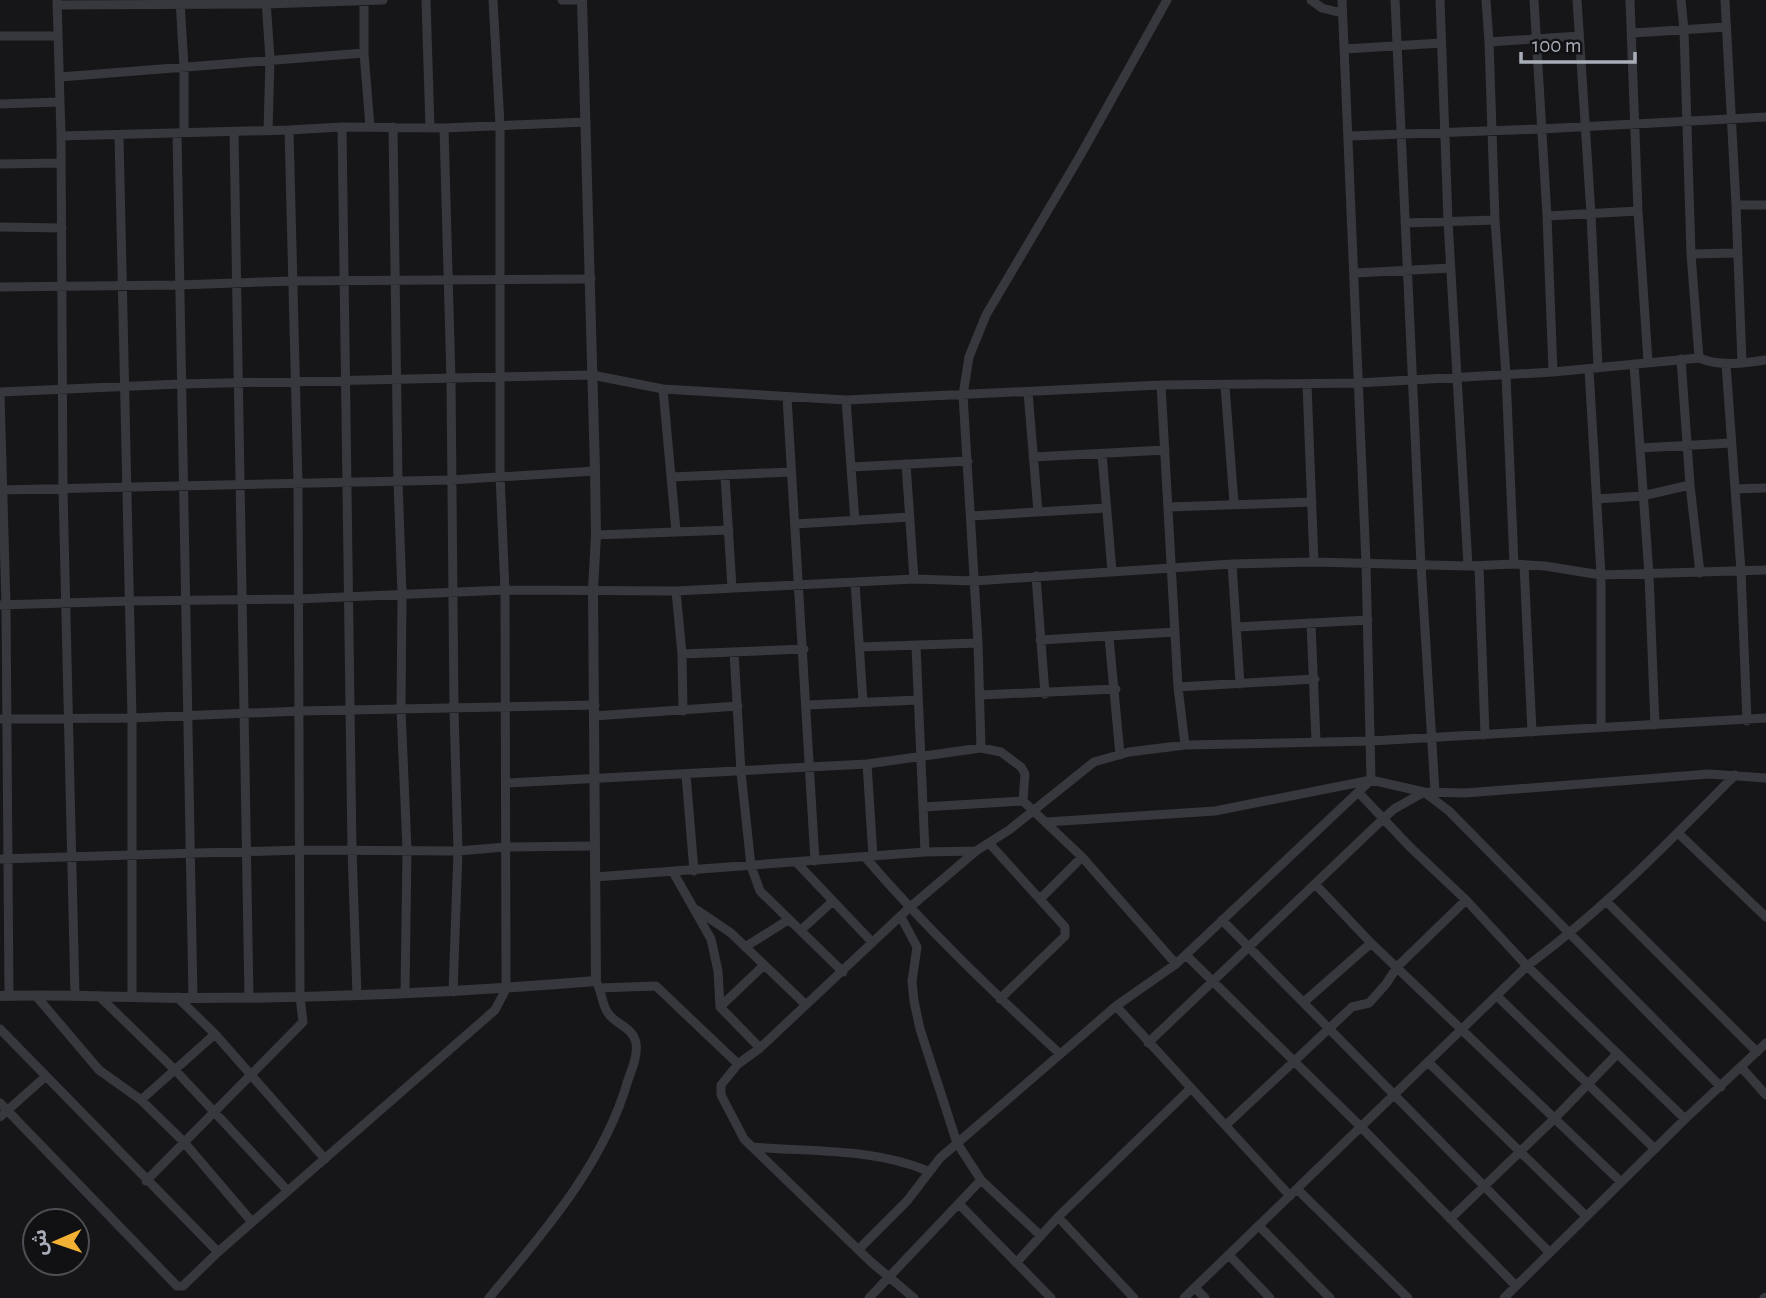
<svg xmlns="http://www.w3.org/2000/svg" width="1766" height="1298" font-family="'Alegreya Sans','Noto Sans Arabic',sans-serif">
<rect width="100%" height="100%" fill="#161618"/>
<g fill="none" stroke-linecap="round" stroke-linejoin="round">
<path stroke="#37383d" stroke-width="9" d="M57,0L61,136L63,490L75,996
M180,0L184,67V132
M266,0L270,59L268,131
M364,0V53L370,127
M426,0L430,128
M562,0H582
M1311,0L1322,8L1342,13
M1395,0L1421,565L1435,792
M1440,0L1448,221L1468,566
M1486,0L1489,42L1495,220L1506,375L1514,564
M1534,0L1547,216L1553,372
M1577,0L1591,214L1598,368
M1630,0L1638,211L1648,362
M1681,0L1684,30L1691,254L1699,358
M1725,0L1736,205L1742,363
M57,5L266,4L383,0
M1633,33L1726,27
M0,36H57
M1489,42L1579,36
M1345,49L1441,43
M60,77L364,53
M0,104L59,102
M342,127L352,850L357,995
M393,127L398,481L402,594L401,710L407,849L405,993
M444,128L451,380L454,709L458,851L453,992
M234,132L249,998
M177,133L193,998
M61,136L289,130L342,127L444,128L586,122
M119,136L132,718V996
M1350,136L1541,129L1766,117
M0,164L60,163
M1736,205H1766
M1547,216L1638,211
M1405,223L1495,220
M0,227L62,228
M1691,254L1737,253
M1355,273L1451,268
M0,287L178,285L292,281L591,279
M1681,359L1690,485L1700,573
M1634,364L1649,575L1655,725
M1726,364L1741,571L1747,721
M1589,369L1601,575V727
M1161,385L1178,687L1185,745
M1307,385L1314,562
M1225,386L1234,503
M663,389L676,531
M0,392L180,384L592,375L663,389L846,400L1161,385L1358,383L1553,372L1699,358C1721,367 1743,363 1766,360
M1028,392L1038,512
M0,395L6,605L9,996
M787,397L815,861
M846,400L855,521
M1640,448L1731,443
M1102,454L1112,571
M1033,457L1165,450
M906,464L914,579
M851,467L968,461
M725,476L732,588
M671,477L791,472
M1735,489L1766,488
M0,490L451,480L595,471
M1597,499L1642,496L1690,485
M1169,507L1312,502
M971,516L1106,508
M795,524L910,517
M596,535L729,530
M1232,564L1240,684
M1524,565L1532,732
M1479,566L1485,735
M1036,576L1045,694
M855,582L863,702
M676,591L682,654L683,711
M0,605L129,601L298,599L505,590L676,591L914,579L974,581L1232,564L1314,562L1468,566L1514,564L1545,566L1601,575L1766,570
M1311,623L1316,741
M1237,627L1368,620
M1109,637L1120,755
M1040,640L1175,632
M916,646L925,852
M860,647L978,643
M734,652L741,772L751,866L760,891L843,972
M682,654L804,649
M1178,687L1315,679
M981,695L1116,689
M807,705L918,700
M594,716L738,706
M0,719L132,718L300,711L595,705
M981,748L978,643L963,395L969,357L986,315L1080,156L1167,0
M867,764L873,856
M686,775L694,871
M506,783L867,764L981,748L1001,752L1021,767L1025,774L1023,801L1082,857L1176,964
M1359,793L1410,847L1466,900L1527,966L1685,1119
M924,807L1023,801
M1047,822L1215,811L1371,780L1424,792L1449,811L1721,1087
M1678,833L1766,917
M989,843L1065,927V936L1000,999
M865,857C925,927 992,991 1060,1054
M0,859L301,850L458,851L505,847L594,846
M797,863L872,942
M673,872L711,939L718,971L720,1007L760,1048
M595,877L925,852L976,851
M1316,885L1371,943L1621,1182
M1040,899L1082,857
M1607,902L1757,1052
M697,910L731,933L806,1005
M901,917L917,947L912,981L914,1001L920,1029L957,1143L981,1180L1041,1236
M1222,920L1549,1252
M801,930L833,901
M745,947L788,920
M1186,955L1360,1126L1516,1286
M598,985L599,988L656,986L738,1064
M99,996L176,1071L288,1191
M1497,996L1655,1149
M37,997L99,1070L141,1100L183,1141L252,1222
M177,997L215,1034L325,1159
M1304,1002L1371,943
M1116,1006L1290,1196
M720,1007L763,966
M0,1029L218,1252
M1148,1043L1383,819L1394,809L1424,792L1465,793L1709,774L1766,778
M1428,1062L1586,1216
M1742,1068L1766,1095
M141,1100L215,1034
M0,1103L177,1286H183L218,1252L495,1010L506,989L505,590L500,475V125L493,0
M0,1117L45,1077
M1226,1125L1352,1007L1369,1003L1386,984L1397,967L1466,900
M753,1147C812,1152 873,1148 928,1171
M146,1181L303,1022L300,997L298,484L289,130
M1297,1189L1408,1298
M959,1204L1051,1298
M1058,1217L1134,1298
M1450,1219L1555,1118L1617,1054
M1259,1226L1330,1298
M859,1249L907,1201L940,1158L1116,1006L1176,964L1371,780L1366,563L1342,0
M1229,1255L1270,1298
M1016,1263L1058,1217L1190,1089
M1195,1288L1205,1298
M489,1298C544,1232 604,1164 628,1080C632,1069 638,1055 636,1043C633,1027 616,1025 608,1013C603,1006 602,996 599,988
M869,1298L981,1180
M914,1298L871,1262L744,1139L721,1095V1085L738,1064L760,1048L909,908L976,851L1009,830L1094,762L1129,752L1185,745L1371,741L1766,718
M1184,1298L1527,966C1603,910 1669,842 1735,775
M1504,1298L1685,1119L1766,1043
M1764,1298L1766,1297"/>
<path stroke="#37383d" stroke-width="10" d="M0,996C66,994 131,998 197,998C330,998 463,992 596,981L593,590L596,535L595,471L582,0"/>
</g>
<g transform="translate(56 1242) rotate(268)"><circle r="33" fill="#111113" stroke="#4d4f55" stroke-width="2"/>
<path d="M0-5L12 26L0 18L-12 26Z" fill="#f2b134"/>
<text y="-10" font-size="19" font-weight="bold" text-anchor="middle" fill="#a8adb8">ش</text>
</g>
<path d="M1521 52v10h114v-10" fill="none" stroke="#a8adb8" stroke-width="3.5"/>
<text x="1532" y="52" font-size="21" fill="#a8adb8" stroke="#111113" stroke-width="5" paint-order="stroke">100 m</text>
</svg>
